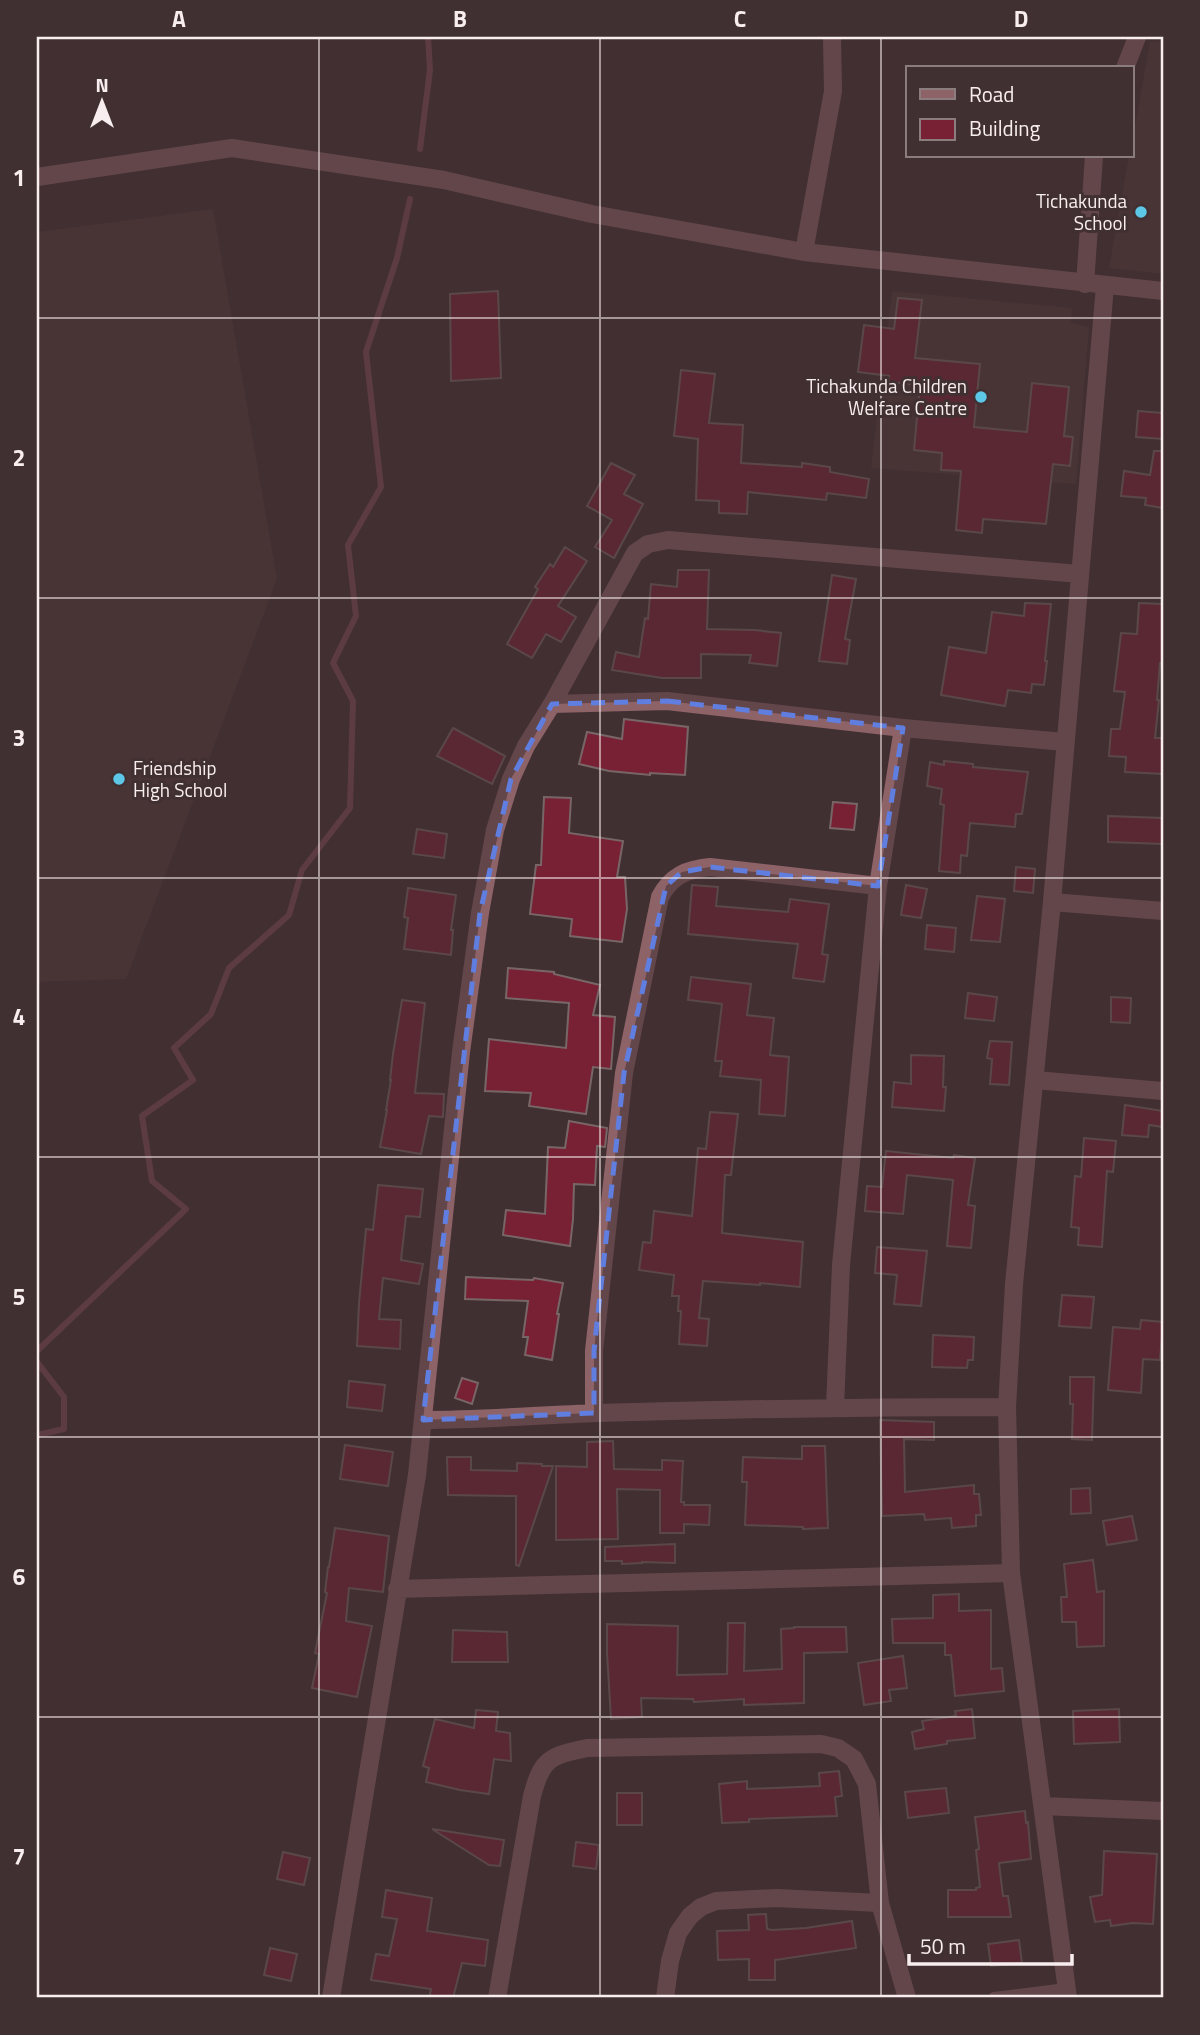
<svg xmlns="http://www.w3.org/2000/svg" width="1200" height="2035" font-family="'Titillium Web',sans-serif">
<rect width="100%" height="100%" fill="#413032"/>
<path fill="#50383b" d="M1163,41V274L1109,268L1129,156H1132V143L1150,42Z
M213,209L277,579L126,979L37,982V232Z
M892,291L1072,308L1071,323L1089,327L1076,484L871,468Z"/>
<g fill="none" stroke-linecap="round" stroke-linejoin="round">
<path stroke="#7e4b58" stroke-width="6" d="M420,149L430,70L428,37
M37,1351L186,1209L152,1181L142,1116L193,1080L174,1048L211,1014L229,968L289,915L302,870L350,808L353,701L333,663L356,616L348,545L381,487L366,352L397,258L410,199
M37,1362L64,1397V1429L37,1435"/>
</g>
<path fill="#782034" stroke="#786667" stroke-width="2" d="M498,291L501,378L451,381L450,294Z
M898,298L922,300L915,358L980,364L974,427L1027,432L1032,383L1069,387L1064,436L1073,437L1070,466L1053,464L1046,524L983,519L982,533L956,530L961,471L941,470L942,453L914,450L920,385L889,382V376L858,372L864,325L894,329Z
M681,370L715,374L709,423L743,425L741,463L802,467V463L830,467V472L869,479L866,498L827,493L826,500L748,492L747,514L719,513V501L696,500L698,439L674,436Z
M1138,411L1163,413V439L1136,437Z
M1154,451H1163V508L1145,505L1146,498L1121,496L1124,471L1150,475Z
M611,463L635,475L624,494L643,504L614,558L595,547L612,520L587,506Z
M565,547L587,561L558,606L576,617L561,642L546,634L532,658L507,644L538,589L535,587L550,564L553,567Z
M678,570H709L707,629L754,630L781,633L777,666L749,663L751,655L701,654V678H662L612,670L616,652L639,657L645,618L648,619L651,584L677,587Z
M832,575L856,579L845,639L850,640L847,664L819,661Z
M1025,603L1051,604L1045,661H1047L1044,685L1032,684L1031,693L1008,690L1005,706L941,695L949,647L986,653L992,612L1024,616Z
M1139,603L1163,604V663H1160L1157,700H1159L1155,738H1163V774L1125,772L1126,757L1109,756L1111,729H1120L1125,692L1114,691L1121,633L1137,634Z
M624,719L688,727L685,775L650,773V775L609,771L579,764L587,732L622,739Z
M453,728L505,756L492,784L437,756Z
M944,761L973,764V767L1028,772L1022,814H1016L1015,827L970,823L967,856L961,855L960,873L939,871L944,805L940,804L942,789L927,786L930,762L944,765Z
M544,797L571,798L569,833L623,841L617,877H625L627,909L622,942L570,936L572,919L530,914L536,865H541Z
M833,802L857,804L854,830L830,828Z
M1108,816L1163,818V844L1108,842Z
M417,829L447,834L444,858L413,854Z
M1016,867L1035,869L1033,893L1014,891Z
M692,885L718,887L716,906L788,912L790,899L829,904L822,954L828,955L824,982L793,978L798,944L688,934Z
M906,885L927,889L921,918L901,915Z
M408,888L456,895L451,930H453L451,955L404,949L408,918L404,917Z
M977,896L1005,899L1000,942L971,940Z
M927,925L956,928L954,952L925,949Z
M508,968L554,972V974L600,985L593,1015L615,1017L611,1069L593,1067L586,1114L529,1106L531,1093L485,1091L489,1039L566,1048L569,1003L506,998Z
M691,977L751,984L747,1015L774,1018L770,1055L789,1057L785,1116L759,1114L761,1080L720,1076L722,1061H715L722,1004L688,1000Z
M968,993L997,997L994,1021L965,1018Z
M1111,997L1131,998L1130,1023L1111,1022Z
M402,1000L425,1003L415,1093L444,1094L443,1117L429,1116L421,1154L380,1147L387,1110H386L391,1080H390L393,1054Z
M990,1041L1012,1042L1009,1085L990,1084L992,1059L987,1058Z
M911,1055L944,1056L943,1087H946L944,1111L892,1107L894,1082L911,1084Z
M1125,1105L1163,1111V1127L1149,1125L1148,1137L1122,1135Z
M710,1112L738,1114L731,1175H725L722,1233L803,1242L800,1287L760,1283V1285L703,1281L699,1318L709,1319L707,1346L679,1344L681,1311H678L679,1296H672L674,1275L639,1270L643,1242L651,1243L654,1211L692,1216L698,1148L706,1149Z
M569,1121L607,1128L605,1147L597,1146L595,1185L574,1184L573,1219L570,1246L503,1235L506,1210L545,1214L548,1147L565,1148Z
M1084,1138L1116,1141L1113,1172L1107,1171L1102,1247L1078,1245L1079,1228L1071,1227L1075,1176L1081,1177Z
M886,1151L953,1158L954,1155L975,1158L968,1205L975,1206L971,1248L947,1246L953,1180L907,1175L903,1214L865,1211L867,1186L882,1187Z
M378,1185L423,1189L420,1217L406,1216L401,1260L423,1264L419,1284L383,1278L379,1319L401,1320L400,1349L357,1346L359,1303L366,1229L373,1230Z
M877,1247L927,1251L921,1306L894,1304L897,1275L875,1273Z
M466,1277L533,1280L534,1278L563,1283L557,1314H559L552,1360L525,1355L528,1337H523L528,1301L465,1299Z
M1062,1295L1094,1297L1091,1328L1059,1326Z
M1141,1320L1163,1322L1160,1360L1143,1359L1141,1393L1108,1390L1113,1327L1140,1329Z
M933,1335L974,1337L973,1360H968L967,1368L932,1367Z
M1070,1377H1094L1092,1440L1072,1439L1073,1404H1070Z
M462,1378L478,1383L472,1404L455,1398Z
M349,1381L385,1385L382,1411L347,1407Z
M880,1420L934,1422V1440L904,1439L905,1492L974,1485V1494H979L981,1515H976V1526L952,1528L951,1518L925,1520L924,1514L882,1516Z
M613,1441L614,1469L662,1470V1460L683,1461L681,1502H684V1505H710L709,1525L684,1524V1533H660V1490L617,1489L618,1539L556,1540V1466L587,1467V1442Z
M345,1445L393,1452L388,1486L340,1479Z
M802,1446H825L828,1528L803,1529V1527L745,1525L747,1482H742L743,1457L802,1459Z
M447,1457H471V1470L517,1471V1463L542,1464V1466H553L519,1566L516,1565V1496L448,1495Z
M1090,1488L1091,1513L1071,1514V1489Z
M1132,1516L1137,1540L1107,1545L1103,1521Z
M335,1528L389,1536L383,1592L349,1588L346,1621L372,1626L357,1697L312,1688L319,1654L315,1653L327,1593L325,1592L328,1567H329Z
M675,1544V1563L642,1562V1563L622,1564V1561H605V1547Z
M1093,1560L1097,1592L1104,1591V1646L1077,1647L1076,1622H1062L1061,1597H1067L1064,1564Z
M959,1594V1611L991,1610V1669L1002,1668L1004,1691L955,1696L951,1655H945V1643H893L892,1619L933,1618V1595Z
M728,1623H745L744,1671L782,1669L781,1629L794,1628V1627H846L847,1652L804,1653V1703L744,1705V1699L694,1702L693,1699L641,1698L642,1717L611,1719L607,1653V1624L678,1626L677,1675L727,1674Z
M453,1630L507,1632L508,1662H452Z
M903,1656L907,1688L889,1690L891,1701L864,1705L858,1663Z
M972,1709L975,1738L947,1741V1744L915,1749L912,1732L924,1729L922,1721L956,1716L955,1711Z
M1119,1709L1120,1742L1074,1744L1073,1711Z
M476,1710L498,1712L496,1731L510,1733L511,1761L494,1759L489,1794L460,1790L426,1782L429,1768L423,1766L435,1719L474,1728Z
M839,1771L842,1796L835,1797L837,1816L749,1819V1822L722,1823L719,1784L747,1781V1789L820,1786L819,1773Z
M946,1788L949,1813L908,1818L905,1792Z
M617,1793H642V1825H617Z
M1025,1811L1026,1823L1028,1822L1031,1859L999,1863L1003,1896H1008L1011,1917H948V1890H976V1888L980,1887L976,1850L979,1849L975,1817Z
M432,1829L504,1840L500,1866L489,1865Z
M576,1842L599,1845L596,1869L573,1866Z
M1104,1851L1157,1854L1153,1924L1132,1923L1111,1926L1110,1920L1095,1922L1090,1897L1102,1895Z
M283,1852L310,1858L304,1885L277,1879Z
M386,1890L432,1898L427,1931L488,1940L485,1966L462,1963L453,1998H429L431,1989L371,1980L376,1954L389,1956L397,1919L382,1917Z
M766,1914L767,1929L772,1930L806,1928L852,1921L856,1948L775,1960V1980H749V1959L718,1960L717,1931L749,1930L748,1915Z
M1019,1940L1022,1963L991,1966L988,1944Z
M270,1948L297,1954L291,1981L264,1975Z"/>
<g fill="none" stroke-linecap="round" stroke-linejoin="round">
<path stroke="#8d6368" stroke-width="12" d="M994,1998L1066,1989"/>
<path stroke="#8d6368" stroke-width="18" d="M1125,68L1137,37
M37,177L232,148L444,180L592,214L804,252L1163,291
M804,252L833,91L832,37
M1085,284L1094,156
M552,704L667,701L903,728L1065,742
M1052,902L1163,911
M1035,1080L1163,1091
M835,1407L841,1265L878,886L903,728
M594,1413V1351L624,1073L660,897C671,876 687,869 710,867L878,886
M423,1420C481,1420 540,1415 598,1413C734,1409 871,1407 1007,1407
M397,1589L1011,1573
M1043,1806L1163,1811
M331,1998L417,1475L461,1052L480,913L495,830L511,779L526,746L552,704L635,553L648,544L668,540L1080,574
M497,1998L532,1796C542,1758 550,1756 587,1748L821,1744L838,1748L854,1759L867,1784L880,1903L907,1998
M665,1998L670,1961L678,1933L690,1916L701,1907L716,1901L776,1898L880,1903
M1068,1998L1011,1573L1007,1407L1014,1284L1052,902L1105,286"/>
</g>
<path d="M0 0H1200V2035H0ZM667,701L903,728L878,886L710,867L682,872L666,886L624,1073L594,1351V1413L423,1420L480,913L511,779L552,704Z" fill="#413032" fill-opacity=".55" fill-rule="evenodd"/>
<path fill="none" stroke="#5f7edf" stroke-width="5" stroke-dasharray="14 9" stroke-linejoin="round" d="M667,701L903,728L878,886L710,867L682,872L666,886L624,1073L594,1351V1413L423,1420L480,913L511,779L552,704Z"/>
<path fill="none" stroke="#f9eeef" stroke-width="2" stroke-opacity="0.55" d="M319,37V1998M600,37V1998M881,37V1998M37,318H1163M37,598H1163M37,878H1163M37,1157H1163M37,1437H1163M37,1717H1163"/>
<g fill="#5dc7e8" stroke="#413032" stroke-width="2.5">
<circle cx="1141" cy="212" r="7"/>
<circle cx="981" cy="397" r="7"/>
<circle cx="119" cy="779" r="7"/>
</g>
<g text-anchor="middle" stroke-width="6" stroke-linejoin="round" paint-order="stroke">
<g font-size="19" fill="#f9eeef" stroke="#413032" text-anchor="end">
<text x="1127" y="208">Tichakunda<tspan x="1127" dy="22">School</tspan></text>
<text x="967" y="393">Tichakunda Children<tspan x="967" dy="22">Welfare Centre</tspan></text>
<text x="133" y="775" text-anchor="start">Friendship<tspan x="133" dy="22">High School</tspan></text>
</g>
</g>
<rect width="1200" height="2035" fill="none" stroke="#413032" stroke-width="77"/>
<rect x="906" y="66" width="228" height="91" fill="#413032" stroke="#8b7c7e" stroke-width="2"/>
<rect x="920" y="89" width="35" height="10" fill="#8d6368" stroke="#8b7c7e" stroke-width="2"/>
<text x="969" y="102" font-size="21" fill="#f9eeef">Road</text>
<rect x="920" y="119" width="35" height="21" fill="#782034" stroke="#8b7c7e" stroke-width="2"/>
<text x="969" y="136" font-size="21" fill="#f9eeef">Building</text>
<g transform="translate(102 102)" stroke="#413032" stroke-width="5" paint-order="stroke">
<path d="M0-5L12 26L0 18L-12 26Z" fill="#f9eeef"/>
<text y="-10" font-size="19" font-weight="bold" text-anchor="middle" fill="#f9eeef">N</text>
</g>
<path d="M909 1954v10h163v-10" fill="none" stroke="#f9eeef" stroke-width="3.5"/>
<text x="920" y="1954" font-size="21" fill="#f9eeef" stroke="#413032" stroke-width="5" paint-order="stroke">50 m</text>
<rect x="38" y="38" width="1124" height="1958" fill="none" stroke="#f9eeef" stroke-width="2.5"/>
<g font-size="23" text-anchor="middle" font-weight="bold" fill="#f9eeef">
<text x="179" y="27">A</text>
<text x="460" y="27">B</text>
<text x="740" y="27">C</text>
<text x="1021" y="27">D</text>
<text x="19" y="186">1</text>
<text x="19" y="466">2</text>
<text x="19" y="746">3</text>
<text x="19" y="1025">4</text>
<text x="19" y="1305">5</text>
<text x="19" y="1585">6</text>
<text x="19" y="1865">7</text>
</g>
</svg>
